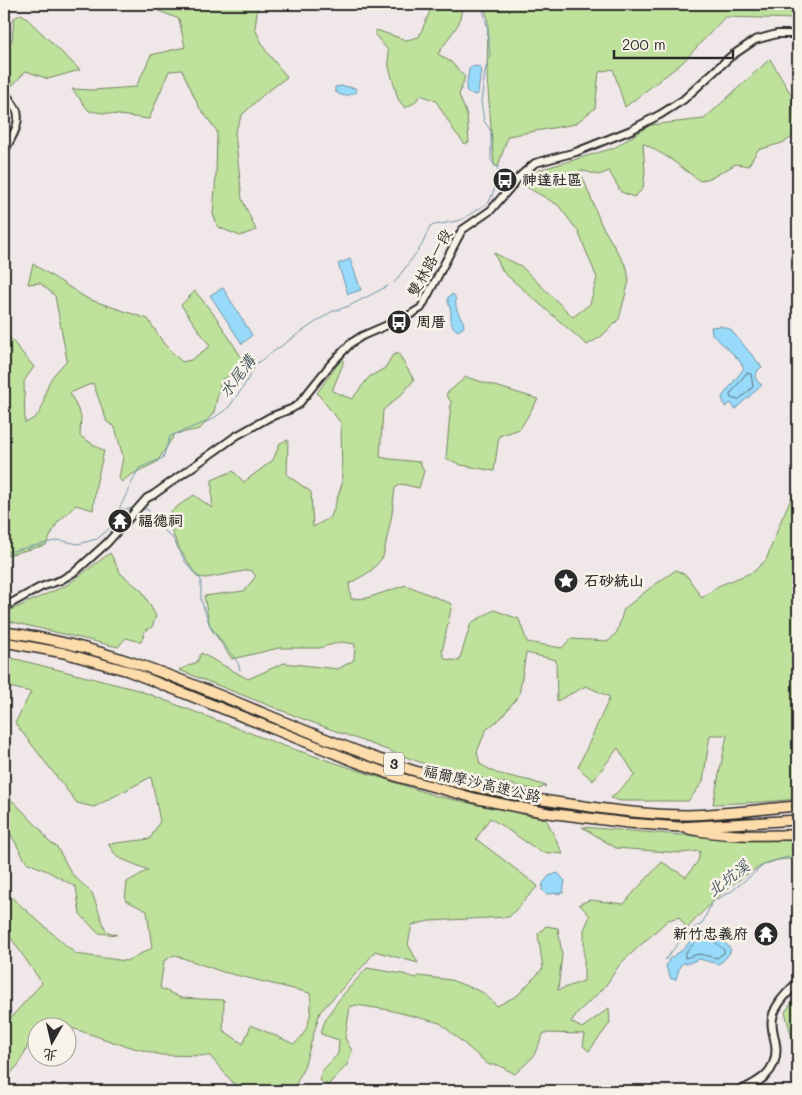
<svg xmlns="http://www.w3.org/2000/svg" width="802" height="1095" font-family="Mali,'LXGW WenKai TC',sans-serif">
<rect width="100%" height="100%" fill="#f0e7e8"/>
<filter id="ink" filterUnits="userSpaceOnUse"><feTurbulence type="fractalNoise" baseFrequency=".02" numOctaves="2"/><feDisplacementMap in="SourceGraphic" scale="10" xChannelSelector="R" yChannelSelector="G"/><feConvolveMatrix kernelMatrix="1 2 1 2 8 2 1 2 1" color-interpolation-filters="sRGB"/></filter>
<g filter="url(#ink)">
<path fill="#bee19b" stroke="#748663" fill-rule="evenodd" d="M158,4H258L255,29L266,51L287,77L263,95L242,115L235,132L242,199L256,230L240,236L218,227L213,214L216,174L217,131L199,107L182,70L169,71L149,119L89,111L72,89L93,90L136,87L151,55L185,47L179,19L159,11Z
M433,4H463L459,23L438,54L451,62L465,77L459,95L467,115L469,142L465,144L455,132L436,101L421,95L414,103L405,108L398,99L389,67L388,50L375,35L376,30L406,40L419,37Z
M483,4H798V19L725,17L682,63L625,107L613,69L599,72L595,108L575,124L508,136L498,167L494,165L487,77L488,19Z
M22,14L80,70L48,79L26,71L12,86L4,61V51L12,40L14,18Z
M770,59L792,96L797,135L782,143L758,150L748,166L736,164L713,177L700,181L669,158L643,143L645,172L643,189L634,197L621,192L609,171L599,175L580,170L601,224L627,268L629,281L619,319L602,336L587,345L503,272L494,253L521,266L573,317L590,304L597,278L578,231L558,205L523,185L539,170L614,148L650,125L704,119Z
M33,264L88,299L148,319L164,344L182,362L191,360L210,346L181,305L195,291L216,317L243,360L235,373L221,380L214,412L200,429L175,434L157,462L129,476L122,482L119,478L123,457L115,427L107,422L93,383L70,393L81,416L80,436L104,451L96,485L93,510L76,505L57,523L46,545L4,556V331L34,367L24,381L25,423C48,413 40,403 48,385C51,376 61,367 67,360L55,296L40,283L28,284Z
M398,353L414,380L401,395L383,410L380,457L390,459L420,462L424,471L419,488L401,484L395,488L392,514L383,557L371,571L349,584L351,599L367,598L406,585L452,604L442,652L445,659L459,661L471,623L494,610L519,619L527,642L562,648L570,639L609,641L617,632L624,609L650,588L676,570L687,576L702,598L718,586L753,572L766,560L782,518L798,484V799L763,802L713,804L727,735H710L703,782L688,801H621L611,798L635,775L618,748L593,781L578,767L610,697L586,686L557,701L556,660L526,653L519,695L502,717L486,730L477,752L480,764L496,773L531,781L546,786L536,790L436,768L303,719L179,670L197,662L201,653L248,679L284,663L338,669L354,660L355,644L341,642L319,648H279L232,659L210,627L204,596L244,591L256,576L250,570L206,578L197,577L179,548L172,532L171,511L194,495L212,508V480L233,471L244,482L273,460L280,443L288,440L287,475L311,492L313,527L331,517L342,484L341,423L317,393L343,357V364L332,391L352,399L369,377L385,368L392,356Z
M466,377L538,399L520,429L499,436L494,471L461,465L446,458L451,402L446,394Z
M110,553L121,574L142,591L156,616L152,627L145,631L141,642L126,638L118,647L4,620L6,612L67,585Z
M4,656L138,690L284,746L436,796L546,819L563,854L541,852L490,818L476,839L538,886L509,917L429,921L412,925L408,944L418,963L375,951L366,963L320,1012L304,1067L293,1091H240L210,1056L161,1055L119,1044L57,1023L50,1027L38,1028L37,1034L32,1037L19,1064L4,1081V1025L42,983L4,928V891L76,954L126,961L152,948L147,911L125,900L127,882L148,870L117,857L108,844L150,839L160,821L151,777L94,807L77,803L15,723L31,692L4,686ZM174,955L223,972L310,993C313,1011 309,1033 294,1044L251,1025L243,1044L223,1030L224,1000L181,998L160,988L164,961Z
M4,794L16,804L41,830L48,841L57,847L72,874L92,893L106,931L117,935L98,933L80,914L76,887L47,871L26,862L4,822Z
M582,827L706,837L798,840V861C764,848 707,905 687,929L679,917L668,920L620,964L604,988L578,1012L571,1022L582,1028L609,1008L610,1023L589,1051L583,1046L585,1034L544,1033L533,1057L515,1074L498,1065H489L440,1023L389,1010L356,1005L350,1007L345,1038L352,1051L347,1065L328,1085L319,1080L322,1071L338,1054L339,1040L321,1034C324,1012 352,985 367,968L403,974L416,978L419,976L451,980L482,992L497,1006L518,995L543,968L538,934L546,926L558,928L562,955L558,990L584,981V930L590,916L579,904L590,900L624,904L634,892L662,862L686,877L698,861L700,851L680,853L616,848Z
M798,994V1007L796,1009L798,1010V1043L793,1041L785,1012Z"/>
<path fill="#97daf9" stroke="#6c94a7" d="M473,66L481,67L478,94L476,95L469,93L466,90L469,69Z
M342,86L355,88L357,92C348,95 343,99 335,91V87Z
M350,259L361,290L348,294L338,264Z
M223,288L252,335L242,344L210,295Z
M453,294C457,299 455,300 456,306C457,314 464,319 464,327L458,331C450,326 451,321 451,313C451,307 447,304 448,297Z
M720,326L730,329L762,367L758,370L755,377L758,382L762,385L735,409L731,403L725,407L722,397L744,368L738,359L712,334L711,327Z
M558,873L565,881L563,893L546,894L542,890L543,883L549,876Z
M698,931C710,930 724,940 731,950C728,956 724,961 718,964L699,959L689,963H683L680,966L676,979H671L666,967L669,959L684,949Z"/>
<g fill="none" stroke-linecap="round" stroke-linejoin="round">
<path stroke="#56717d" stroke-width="1" d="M747,373L751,374L753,387L738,400L731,398L730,395Z
M702,936C710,937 718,944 724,950V953L717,958L699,954L685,958V954L699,937Z"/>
<path stroke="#6c94a7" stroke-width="1" d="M394,283L422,245L430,226L461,220L489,202L501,173L491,160V131L484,121L481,102L485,71L490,56L488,30L482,5
M119,509H132
M141,509H147L161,528L172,537L186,563L201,580V600L210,626L238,663L240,670
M4,553L59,540L78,544L97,539L110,528L139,468L163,458L170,436L211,420L228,408L242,389L256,364L298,334L331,312L349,306L388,286
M665,960L688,931L702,924L712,902L732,891L766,863L788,857L798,862"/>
<defs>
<path id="tertiary" d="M4,90C7,97 14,104 17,111C21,125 10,140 4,152
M4,607L41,587L61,580L76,571L107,543L147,498L153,495L236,436L270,417L291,409L298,405L330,365L351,343L362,336L408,316L421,308L462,230L491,210L521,175L535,163L576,152L631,130L661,114L683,100L730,57L755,40L777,34H798"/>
<path id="secondary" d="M740,1091C758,1082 776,1074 776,1050C776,1041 772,1032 772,1023C772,1007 787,993 798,982"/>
<path id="motorway" d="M4,632C136,648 255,715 379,759C445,783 514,797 584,806C618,811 652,815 687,815C724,814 761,809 798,806
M4,642L64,653L128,671L356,762L401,778L478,799L548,813L628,823L679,827L798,820
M689,829C725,837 761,835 798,835"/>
</defs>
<use href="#tertiary" stroke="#2b2b2b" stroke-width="10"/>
<use href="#secondary" stroke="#2b2b2b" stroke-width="11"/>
<use href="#motorway" stroke="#2b2b2b" stroke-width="12"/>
<use href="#tertiary" stroke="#f7f3e8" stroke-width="6"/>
<use href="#secondary" stroke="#f7f3e8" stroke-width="7"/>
<use href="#motorway" stroke="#fddcac" stroke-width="9"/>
</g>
</g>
<defs>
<symbol id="bus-disc" viewBox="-11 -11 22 22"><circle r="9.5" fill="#2b2b2b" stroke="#f7f3e8"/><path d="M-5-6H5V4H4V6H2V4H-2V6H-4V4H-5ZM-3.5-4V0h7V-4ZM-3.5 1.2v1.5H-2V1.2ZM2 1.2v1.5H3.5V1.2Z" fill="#fff"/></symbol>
<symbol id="temple-disc" viewBox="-11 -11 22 22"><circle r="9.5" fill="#2b2b2b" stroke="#f7f3e8"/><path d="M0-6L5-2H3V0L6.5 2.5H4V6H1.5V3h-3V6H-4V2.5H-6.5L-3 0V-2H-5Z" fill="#fff"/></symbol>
<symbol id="sight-disc" viewBox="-11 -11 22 22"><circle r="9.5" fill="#2b2b2b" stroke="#f7f3e8"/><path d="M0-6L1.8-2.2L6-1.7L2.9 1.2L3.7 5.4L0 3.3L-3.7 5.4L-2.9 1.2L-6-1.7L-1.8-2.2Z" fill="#fff"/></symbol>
</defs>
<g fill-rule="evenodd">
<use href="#bus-disc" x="491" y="166" width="28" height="28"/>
<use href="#bus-disc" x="385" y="308" width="28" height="28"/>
<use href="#temple-disc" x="106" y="507" width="28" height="28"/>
<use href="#sight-disc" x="552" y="567" width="28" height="28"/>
<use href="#temple-disc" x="752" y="920" width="28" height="28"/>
</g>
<g text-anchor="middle" stroke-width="5" stroke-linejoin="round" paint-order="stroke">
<rect fill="#f7f3e8" stroke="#686764" stroke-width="1" x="384" y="752.5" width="20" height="23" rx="4"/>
<g font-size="14" font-weight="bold" fill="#2b2b2b">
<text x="394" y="769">3</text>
</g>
<g font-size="15" font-weight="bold" fill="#2b2b2b" stroke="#f7f3e8" text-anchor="start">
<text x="522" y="185">神達社區</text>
<text x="416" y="327">周厝</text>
<text x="138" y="526">福德祠</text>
<text x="584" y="586">石砂統山</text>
<text x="748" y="939" text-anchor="end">新竹忠義府</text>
</g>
<g font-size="15" fill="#2b2b2b" stroke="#f7f3e8">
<text transform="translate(430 263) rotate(-61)" y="5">雙林路一段</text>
<text transform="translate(482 784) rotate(13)" y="5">福爾摩沙高速公路</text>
</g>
<g font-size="16" font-style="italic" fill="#46575e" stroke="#f7f3e8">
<text transform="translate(237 376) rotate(-53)" y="6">水尾溝</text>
<text transform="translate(728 878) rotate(-37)" y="6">北坑溪</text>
</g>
</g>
<rect width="802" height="1095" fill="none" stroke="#f7f3e8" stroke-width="20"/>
<rect x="10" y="10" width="782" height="1075" fill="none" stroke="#2b2b2b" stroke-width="2" filter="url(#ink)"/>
<g transform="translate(52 1042) rotate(188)"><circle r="24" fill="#f7f3e8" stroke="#a5a39c"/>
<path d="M0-4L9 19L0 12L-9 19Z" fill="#2b2b2b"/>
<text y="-8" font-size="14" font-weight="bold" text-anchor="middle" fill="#2b2b2b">北</text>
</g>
<path d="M614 50v8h119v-8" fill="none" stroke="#2b2b2b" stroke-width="2.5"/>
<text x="622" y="50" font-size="15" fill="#2b2b2b" stroke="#f7f3e8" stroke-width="4" paint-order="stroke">200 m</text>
</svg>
